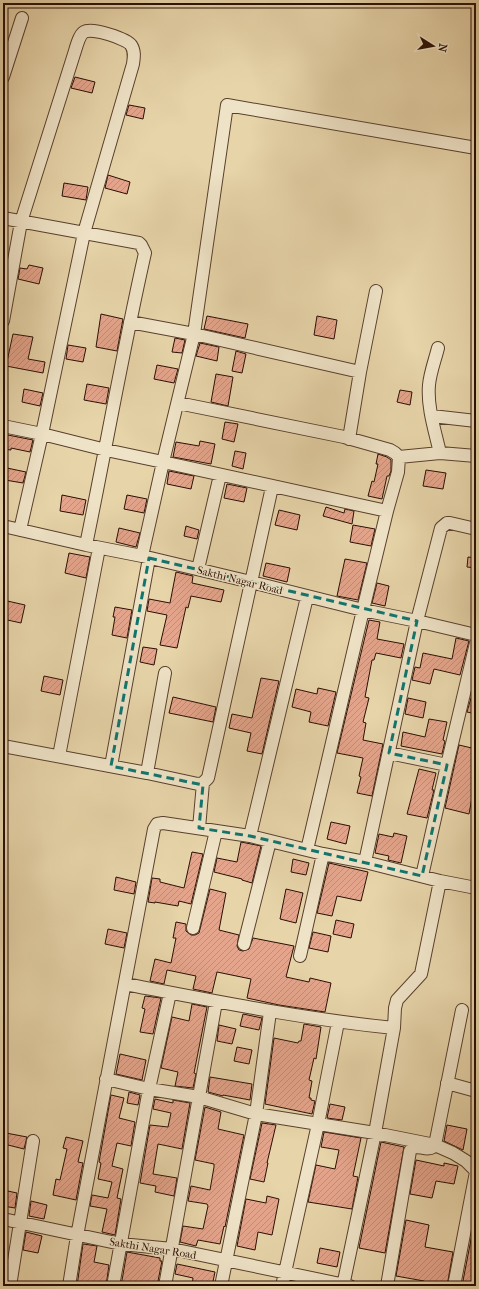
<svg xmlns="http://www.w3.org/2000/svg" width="479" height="1289" font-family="'IM FELL French Canon',serif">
<defs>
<pattern id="building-hatch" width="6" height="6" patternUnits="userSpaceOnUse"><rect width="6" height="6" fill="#e4a58c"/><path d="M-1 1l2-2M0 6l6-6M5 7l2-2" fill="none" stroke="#c48d77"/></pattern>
</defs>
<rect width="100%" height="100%" fill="#e7d4a9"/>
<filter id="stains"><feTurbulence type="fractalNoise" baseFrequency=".005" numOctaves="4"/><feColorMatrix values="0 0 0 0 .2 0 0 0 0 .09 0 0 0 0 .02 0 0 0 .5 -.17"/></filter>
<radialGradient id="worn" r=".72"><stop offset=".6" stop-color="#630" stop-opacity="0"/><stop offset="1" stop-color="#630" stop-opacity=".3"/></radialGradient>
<path fill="url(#building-hatch)" stroke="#2a0e04" d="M75,77L95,82L92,93L71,88Z
M129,105L145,108L143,119L126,115Z
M108,175L130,182L127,194L105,188Z
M64,183L88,187L86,200L62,196Z
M29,265L43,268L39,284L18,279L20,268L27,269Z
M101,314L123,319L117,351L96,347Z
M207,316L248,324L245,338L204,329Z
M317,316L337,320L334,339L314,335Z
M13,334L33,337L28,359L45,362L43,373L6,366Z
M175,338L185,340L182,353L172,352Z
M200,343L219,347L217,361L196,356Z
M68,345L86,348L83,362L66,359Z
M236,351L246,354L242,373L232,371Z
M157,365L178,369L174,383L154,379Z
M216,374L233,377L228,406L211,402Z
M87,384L109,388L106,404L84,400Z
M24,389L43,393L40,406L22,402Z
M400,390L412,392L410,405L397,402Z
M225,422L238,424L234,442L222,439Z
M3,434L33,440L30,452L11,448V450L3,449Z
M200,441L215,444L211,464L173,457L176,442L199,446Z
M235,451L246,453L243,469L232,466Z
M378,454L387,457L391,460V471L389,476H387L382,499L368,496L372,481L374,482L378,464H376Z
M7,468L26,472L23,483L5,480Z
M426,470L446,473L443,489L423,486Z
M169,471L194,476L191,489L167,484Z
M227,484L247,488L244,502L224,498Z
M62,495L86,500L83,515L60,511Z
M127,495L147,499L144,513L124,509Z
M326,507L344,513L345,509L354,511L352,524L323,516Z
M279,510L300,515L297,530L275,525Z
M353,525L375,529L371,546L350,542Z
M186,526L199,530L197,539L184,536Z
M119,528L140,533L136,547L116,542Z
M69,553L90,557L86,578L65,573Z
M468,557L476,558V568L467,567Z
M345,559L367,563L358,600L337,596Z
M266,563L290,568L287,582L263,576Z
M176,572L193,576L192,583L224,590L221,602L191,596L188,608L186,607L177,648L160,645L167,615L147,611L149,599L170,603Z
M377,583L389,586L385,606L372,603Z
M3,600L25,605L21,623L3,619Z
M115,607L132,610L127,638L112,635L115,617H113Z
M369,620L380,622L377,639L404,644L401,658L376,653L374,660H372L365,697L369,698L363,722L366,723L363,740L383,744L372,796L357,793L361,777L359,776L363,758L337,753Z
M456,638L469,641L460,675L434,669L430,684L412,680L415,667L420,668L423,653L452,659Z
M143,647L157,649L154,665L140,662Z
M44,676L63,680L60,695L41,691Z
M261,678L279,681L262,754L247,751L251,733L229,728L232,714L252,718Z
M318,688L336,692L328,726L309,722L311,712L292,707L296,689L317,694Z
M173,697L216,707L213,722L169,713Z
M408,698L426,702L423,718L405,714Z
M471,698L476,699V714L467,712Z
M429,719L447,722L443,740L445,741L442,754L401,746L403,732L425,737Z
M459,745L476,749L475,781L469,814L445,808Z
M419,769L436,773L432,790H434L427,818L407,814Z
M331,822L350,826L346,844L327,839Z
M394,833L407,836L401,863L388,860L389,856L375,853L379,834L393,837Z
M241,842L261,846L252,883L242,880V879L214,872L217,858L237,862Z
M192,852L203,854L191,904L179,901L178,906L155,902V903L148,902L152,878L160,879V882L184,888Z
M293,859L309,863L306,875L291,872Z
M329,863L368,872L361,901L337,896L332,916L317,913Z
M116,877L136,882L134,894L114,890Z
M210,889L226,893L219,930L239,935L237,946L239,950L243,951L249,949L253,938L294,946L286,977L309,982L310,978L331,983L325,1012L279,1005L247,998L251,979L217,972L212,993L193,989L196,976L167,970L164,984L150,981L155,959L171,963L176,938H173L176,922L186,924V931L191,935H195L199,933Z
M286,889L303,893L296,923L280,919Z
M336,920L354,924L351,938L333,934Z
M108,929L127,933L124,948L105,944Z
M313,932L331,936L328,952L309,948Z
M145,996L161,998L153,1034L140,1032L145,1009L142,1008Z
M192,1004L207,1007L194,1073L196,1074L193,1088L175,1086L178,1072L161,1068L172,1017L189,1021Z
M243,1014L262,1018L259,1030L240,1026Z
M304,1024L321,1027L316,1059L314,1058L309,1080L312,1081L309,1098H311V1100L315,1101L312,1114L265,1104L274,1038L298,1043L299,1041H301Z
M219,1025L236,1029L232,1044L217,1041Z
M237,1047L252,1050L249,1064L234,1061Z
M120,1054L146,1060L142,1080L116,1074Z
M210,1077L252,1084L250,1100L223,1095V1096L208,1092Z
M129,1092L140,1095L138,1105L127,1103Z
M111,1095L124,1098L119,1118L135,1122L131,1146L117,1143L112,1166L123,1169L117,1198L121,1199L115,1235L102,1232L107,1209L90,1206L92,1195L108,1198L112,1182L98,1179L101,1163L99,1162Z
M155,1099L173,1103V1100L190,1103L182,1149L158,1144L153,1174L177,1178L174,1196L155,1192L156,1186L140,1183L150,1125L168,1127L171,1113L153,1109Z
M330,1104L345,1107L342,1120L327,1118Z
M205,1107L221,1112L218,1129L244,1135L225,1227L224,1226L220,1244L198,1240L196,1246L180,1242L183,1226L203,1229L208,1206L207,1204L188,1201L191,1186L210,1190L214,1167V1164L195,1160Z
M262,1123L276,1125L267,1163H268L264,1182L250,1179Z
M447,1125L467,1129L463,1150L444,1141Z
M324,1132L361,1138L353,1176L358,1177L352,1209L308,1202L316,1165L335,1169L339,1150L321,1147Z
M6,1133L27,1137L24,1149L4,1144Z
M66,1137L83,1141L78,1162L83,1163L76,1200L53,1195L56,1179L60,1180L67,1149L63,1148Z
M381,1142L404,1147L385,1253L359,1248Z
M416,1160L444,1166V1163L458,1166L454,1184L436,1181L432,1198L410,1194Z
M3,1190L17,1193L15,1208L3,1206Z
M267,1196L279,1199L272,1235L258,1232L255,1250L237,1246L246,1199L266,1203Z
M31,1201L47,1205L44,1219L29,1216Z
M406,1220L429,1225L425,1247L453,1252L447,1286H423L424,1281L396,1276Z
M474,1224H476V1286H462Z
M26,1232L42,1236L38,1253L23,1250Z
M83,1244L97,1246L94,1262L109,1265L106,1286H77Z
M320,1248L340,1252L337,1267L317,1263Z
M127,1252L160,1258V1261H162L157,1286H121Z
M177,1264L215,1272L212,1286H192L193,1278L175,1274Z"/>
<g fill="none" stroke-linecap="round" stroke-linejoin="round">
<defs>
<path id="minor" d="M3,77L22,18
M3,218L139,243L141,245L145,253C123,350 106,448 86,545
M3,321L21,222L74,54C76,48 79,35 84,32C92,27 127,39 131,45C135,51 134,57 133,64L84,233L42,434L20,530
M130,322L194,334L360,372
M438,348C435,360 430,373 429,385C427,407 435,431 440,453
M178,403L344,437L390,450L395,453L399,457L398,472L387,511L363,610L307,850
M432,416L476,421
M3,426L42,434L106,450L163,462L387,511
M349,439L360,372L376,291
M399,457L440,453L476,456
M3,526L86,545L142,556L251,582L363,610L417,621L476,635
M142,556L163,462L194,334L227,105L476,148
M198,569L220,475
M3,746L147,773L198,784L203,783L208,778L272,487
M389,753L447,765
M59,756L99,548
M111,766L149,558
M147,773L165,673
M199,828L203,783
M250,836L307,597
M365,862L417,621L441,528L447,523H450L476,529
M422,876L447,765L476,643
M193,928L216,831
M244,944L270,841
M300,956L323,854
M125,984C214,1001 303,1019 394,1028L375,1133L343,1286
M394,1028L395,1008L397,1000L421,974L440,881
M106,1079L149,1089L199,1097L256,1114L375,1133L435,1145L453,1153L466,1161L476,1171
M447,1083L476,1091
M3,1219L121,1244L172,1249L350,1286
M10,1286L33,1141
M69,1286L77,1236L154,829L157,824L163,823L250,836L323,854L365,862L440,881L476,888
M113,1286L149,1089L170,993
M165,1286L216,1002
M221,1286L256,1114L270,1012
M282,1286L318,1124L338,1022
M387,1286L410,1151L413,1147C421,1146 429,1152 435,1145L462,1010
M454,1286L476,1172"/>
</defs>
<use href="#minor" stroke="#59402d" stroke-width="14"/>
<use href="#minor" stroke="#efe3c7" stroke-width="12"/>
<defs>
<path id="rail" d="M3,6L4,3"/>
</defs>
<use href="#rail" stroke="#2a0e04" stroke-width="4.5"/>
<use href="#rail" stroke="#efe3c7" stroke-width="3" stroke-dasharray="9" stroke-linecap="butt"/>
</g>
<path fill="none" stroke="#0f766e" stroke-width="3" stroke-dasharray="8 5" stroke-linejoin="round" d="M149,558L417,621L389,753L447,765L422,876L250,836L199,828L203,785L111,766Z"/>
<g text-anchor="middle" stroke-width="3" stroke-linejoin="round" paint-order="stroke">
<g font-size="11" fill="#2a0e04" stroke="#efe3c7">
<text transform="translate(240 580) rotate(14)" y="4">Sakthi Nagar Road</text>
<text transform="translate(153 1248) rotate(9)" y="4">Sakthi Nagar Road</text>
</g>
</g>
<rect width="479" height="1289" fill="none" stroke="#e7d4a9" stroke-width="16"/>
<rect x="4" y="4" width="471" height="1281" fill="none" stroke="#2a0e04" stroke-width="2"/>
<rect x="8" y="8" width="463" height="1273" fill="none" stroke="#2a0e04"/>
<g transform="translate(433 46) rotate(101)" stroke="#efe3c7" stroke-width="3" paint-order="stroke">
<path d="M0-3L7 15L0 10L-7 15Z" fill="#2a0e04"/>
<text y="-6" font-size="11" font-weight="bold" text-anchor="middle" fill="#2a0e04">N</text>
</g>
<rect width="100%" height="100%" filter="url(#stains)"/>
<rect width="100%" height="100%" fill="url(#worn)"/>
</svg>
